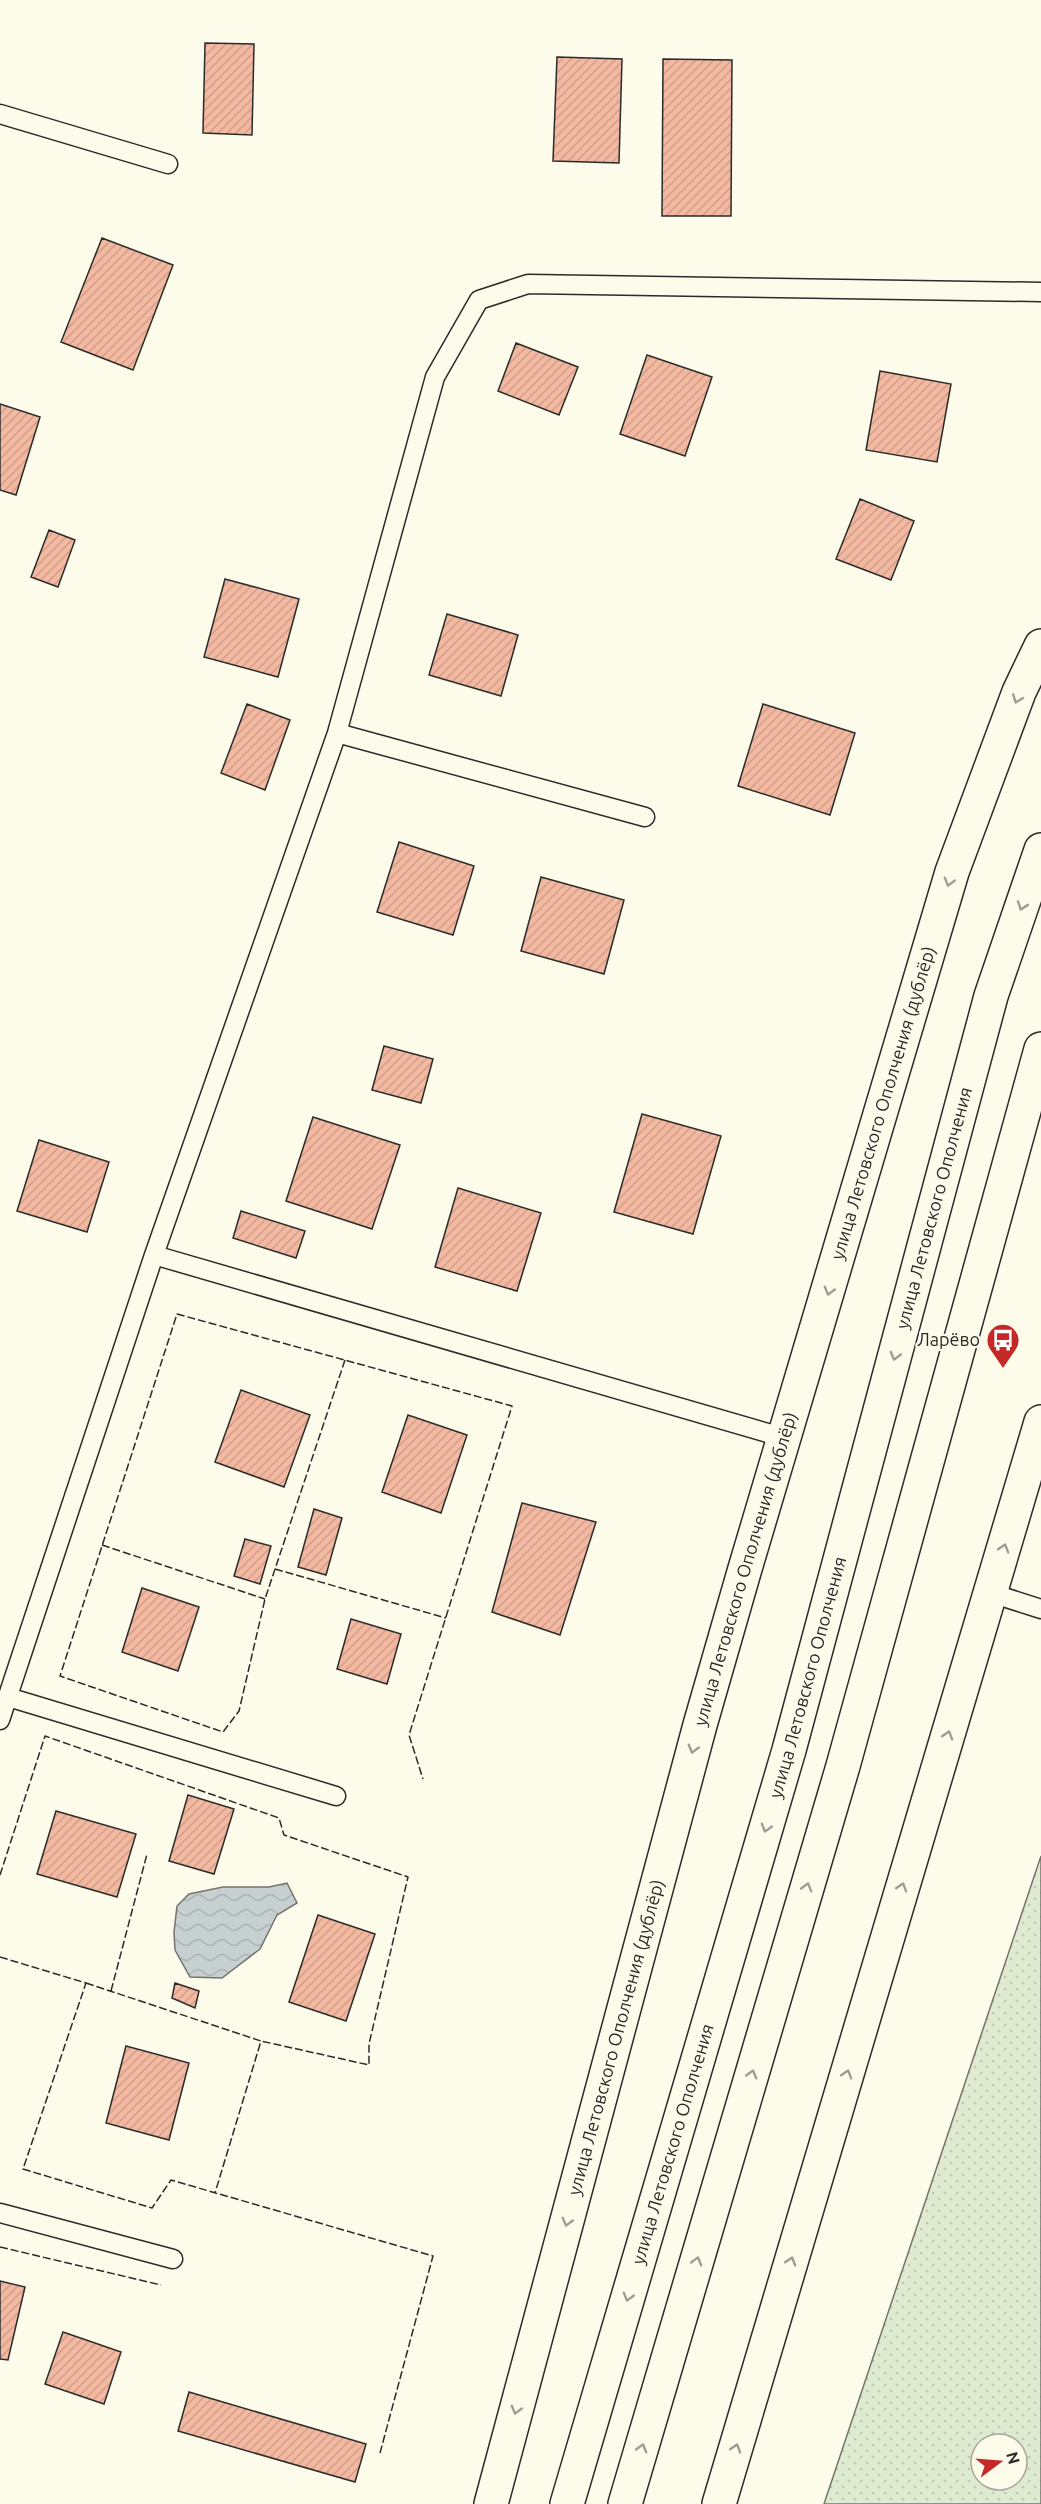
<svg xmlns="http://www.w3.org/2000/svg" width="1041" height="2504" font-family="Ubuntu,sans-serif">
<defs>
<pattern id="grass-dots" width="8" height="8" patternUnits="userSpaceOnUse" patternTransform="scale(1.5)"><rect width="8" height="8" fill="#deebd1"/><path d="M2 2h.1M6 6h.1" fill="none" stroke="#bfcab4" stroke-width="1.8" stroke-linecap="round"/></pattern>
<pattern id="water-waves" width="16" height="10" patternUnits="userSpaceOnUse" patternTransform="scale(1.5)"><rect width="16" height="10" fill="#c7d0d0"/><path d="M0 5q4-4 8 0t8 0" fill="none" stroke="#abb3b3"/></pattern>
<pattern id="building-hatch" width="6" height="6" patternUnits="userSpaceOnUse" patternTransform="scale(1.5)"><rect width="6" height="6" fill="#f2b8a0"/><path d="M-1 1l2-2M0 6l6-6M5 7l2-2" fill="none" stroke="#d09e8a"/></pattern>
</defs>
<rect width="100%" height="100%" fill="#fdfbea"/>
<path fill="url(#grass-dots)" stroke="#74746e" stroke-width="1.5" fill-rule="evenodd" d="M1041,1856V2504H824ZM981,2444H1017V2480H981Z"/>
<path fill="url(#water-waves)" stroke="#74746e" stroke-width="1.5" d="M287,1883L297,1903L277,1915L260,1949L222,1978L190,1977L175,1950L174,1932L177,1906L189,1894L223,1887H269Z"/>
<path fill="url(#building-hatch)" stroke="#2b2b2b" stroke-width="1.5" d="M205,43L254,44L252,135L203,133Z
M557,57L622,59L619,163L553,161Z
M663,59L732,60L731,216H662Z
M102,238L173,265L133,370L61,342Z
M516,343L578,367L559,415L498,391Z
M647,355L712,377L685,456L620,434Z
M880,371L951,384L937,462L866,450Z
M0,404L40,417L16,495L0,490Z
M860,499L914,521L891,580L836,559Z
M49,530L75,540L58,587L31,577Z
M225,579L299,599L278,677L204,657Z
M447,614L518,635L501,696L429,675Z
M247,704L290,720L265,790L221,773Z
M763,704L855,733L830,815L738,786Z
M399,842L474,866L453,935L377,912Z
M541,877L624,900L604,974L521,951Z
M384,1046L433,1059L421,1103L372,1090Z
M642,1114L721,1136L693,1234L614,1212Z
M313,1117L400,1145L372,1229L286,1201Z
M39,1140L109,1162L87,1232L17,1211Z
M458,1188L541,1213L517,1291L435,1267Z
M241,1211L305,1231L296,1258L233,1238Z
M241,1390L310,1415L284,1487L215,1462Z
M408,1415L467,1435L441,1513L382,1492Z
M522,1503L596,1522L560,1635L492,1612Z
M314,1509L342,1518L326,1575L298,1567Z
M245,1539L271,1546L260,1584L234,1576Z
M142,1588L199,1607L178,1671L122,1652Z
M351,1619L401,1634L387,1684L337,1669Z
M188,1795L234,1809L214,1874L169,1861Z
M56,1811L136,1834L117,1897L37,1874Z
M318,1915L375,1934L346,2021L289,2002Z
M175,1983L199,1991L195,2008L172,1998Z
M126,2046L189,2063L169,2140L106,2123Z
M0,2281L25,2287L8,2360L0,2359Z
M63,2332L121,2352L104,2404L45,2384Z
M189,2392L366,2444L355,2482L178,2431Z"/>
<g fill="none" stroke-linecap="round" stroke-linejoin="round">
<defs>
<path id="lane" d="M0,114L168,164
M337,733L645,817
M154,1255L785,1438
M991,1593L1041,1609
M8,1697L336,1796
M0,1720L154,1255L337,733L435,377L479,300L528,284L1041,292
M0,2213L173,2259"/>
<g id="secondary">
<path id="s1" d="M491,2504L700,1725L744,1572L952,872L1019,692L1041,646"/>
<path id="s2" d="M567,2504L789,1750L991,996L1041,850"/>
<path d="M625,2504L843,1766L1041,1049"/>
<path d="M719,2504L1041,1422"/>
</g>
</defs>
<use href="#lane" stroke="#2b2b2b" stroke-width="21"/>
<use href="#secondary" stroke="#2b2b2b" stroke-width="36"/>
<use href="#lane" stroke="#fdfbea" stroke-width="18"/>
<use href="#secondary" stroke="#fdfbea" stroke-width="33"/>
<path stroke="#2b2b2b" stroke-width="1.5" stroke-dasharray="8 3" stroke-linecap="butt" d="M345,1360L265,1599L239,1711L223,1732L60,1676L177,1314L512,1406L409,1735L423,1779
M102,1545L265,1599
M275,1569L446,1618
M0,1875L45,1736L279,1818L284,1835L408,1877L369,2044V2065L261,2041
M0,1957L86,1983L23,2169L152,2208L171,2180L433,2256L380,2453
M86,1983L261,2041L215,2193
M111,1991L147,1854
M0,2247L161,2285"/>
</g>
<defs><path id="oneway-chevron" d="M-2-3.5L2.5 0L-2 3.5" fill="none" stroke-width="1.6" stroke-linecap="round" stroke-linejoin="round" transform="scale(1.5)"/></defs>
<g stroke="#9e9d94">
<use href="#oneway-chevron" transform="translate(1017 699) rotate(111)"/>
<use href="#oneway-chevron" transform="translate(949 882) rotate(106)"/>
<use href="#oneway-chevron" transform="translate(1022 906) rotate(109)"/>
<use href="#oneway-chevron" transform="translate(829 1291) rotate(106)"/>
<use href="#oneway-chevron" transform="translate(895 1356) rotate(105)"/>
<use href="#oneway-chevron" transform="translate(1004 1548) rotate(-73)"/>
<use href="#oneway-chevron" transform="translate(948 1735) rotate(-73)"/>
<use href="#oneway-chevron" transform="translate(693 1749) rotate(105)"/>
<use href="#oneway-chevron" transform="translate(766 1828) rotate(106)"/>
<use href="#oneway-chevron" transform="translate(807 1887) rotate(-74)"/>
<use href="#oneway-chevron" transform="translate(902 1887) rotate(-73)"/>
<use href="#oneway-chevron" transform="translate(752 2074) rotate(-74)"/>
<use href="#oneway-chevron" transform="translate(847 2074) rotate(-73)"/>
<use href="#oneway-chevron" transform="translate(567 2222) rotate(105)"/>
<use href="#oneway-chevron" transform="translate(697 2261) rotate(-74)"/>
<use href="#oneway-chevron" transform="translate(791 2261) rotate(-73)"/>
<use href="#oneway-chevron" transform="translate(628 2297) rotate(106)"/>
<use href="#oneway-chevron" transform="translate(516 2410) rotate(105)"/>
<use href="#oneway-chevron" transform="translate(642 2448) rotate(-74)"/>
<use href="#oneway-chevron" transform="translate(736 2448) rotate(-73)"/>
</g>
<defs>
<symbol id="bus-pin" viewBox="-11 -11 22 30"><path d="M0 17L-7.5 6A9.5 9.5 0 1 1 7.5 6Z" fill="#c62828" stroke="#fdfbea"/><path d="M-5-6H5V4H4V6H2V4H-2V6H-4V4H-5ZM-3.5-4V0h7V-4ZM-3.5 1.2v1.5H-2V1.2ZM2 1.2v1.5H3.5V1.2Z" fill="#fff"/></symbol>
</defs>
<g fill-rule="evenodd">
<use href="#bus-pin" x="984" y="1321" width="38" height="52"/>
</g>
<g text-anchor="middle" stroke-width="4.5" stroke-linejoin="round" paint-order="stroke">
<g font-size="18" fill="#2b2b2b" stroke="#fdfbea">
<text dy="6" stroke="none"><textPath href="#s1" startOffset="1455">улица Летовского Ополчения (дублёр)</textPath></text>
<text dy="6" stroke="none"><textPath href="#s2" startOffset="1347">улица Летовского Ополчения</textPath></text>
<text dy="6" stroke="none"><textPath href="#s1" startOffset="969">улица Летовского Ополчения (дублёр)</textPath></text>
<text dy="6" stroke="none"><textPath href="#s2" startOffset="861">улица Летовского Ополчения</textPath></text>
<text dy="6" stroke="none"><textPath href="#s1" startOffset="483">улица Летовского Ополчения (дублёр)</textPath></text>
<text dy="6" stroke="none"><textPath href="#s2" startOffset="375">улица Летовского Ополчения</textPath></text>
</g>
<g font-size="18" fill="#2b2b2b" stroke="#fdfbea" text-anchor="end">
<text x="980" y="1346">Ларёво</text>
</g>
</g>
<g transform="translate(999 2462) rotate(74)"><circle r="28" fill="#fdfbea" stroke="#a9a89e" stroke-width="1.5"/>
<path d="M0-4.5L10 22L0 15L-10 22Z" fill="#c62828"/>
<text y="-9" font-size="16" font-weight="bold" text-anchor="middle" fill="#2b2b2b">N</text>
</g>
</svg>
